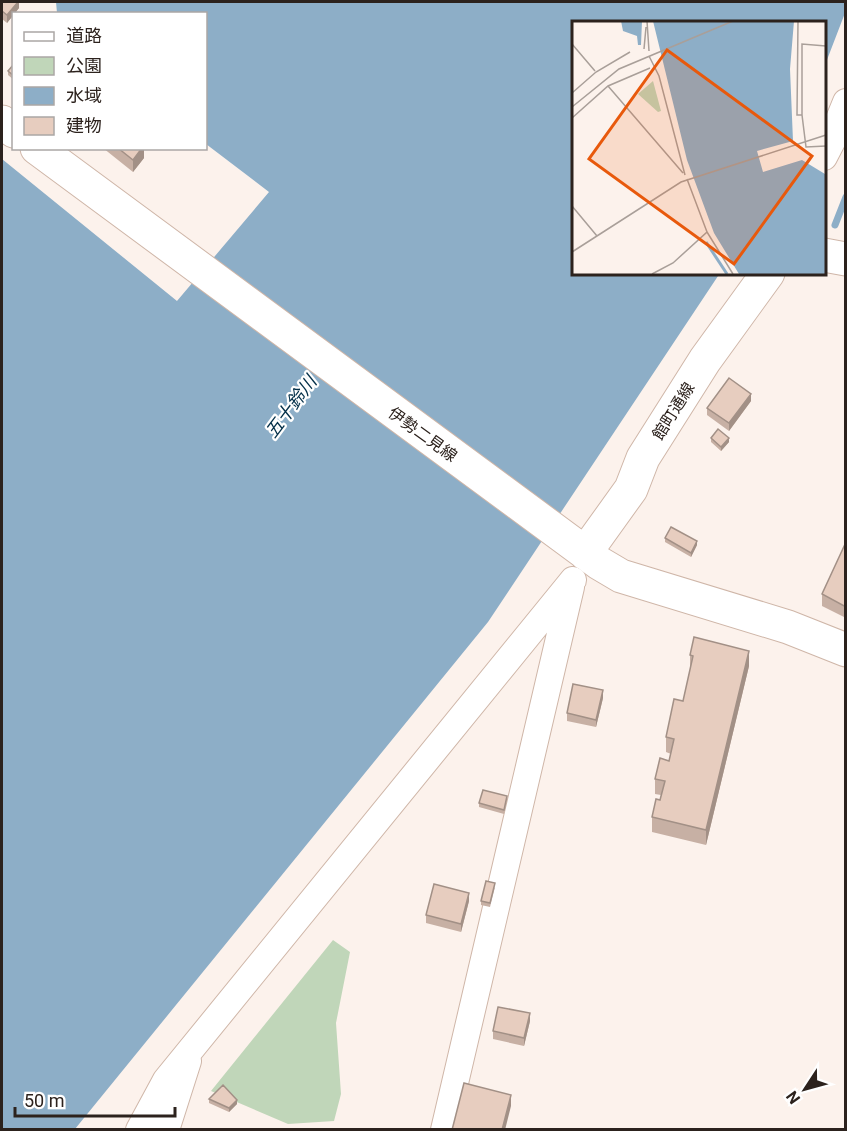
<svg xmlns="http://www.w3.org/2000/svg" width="847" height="1131" font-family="Roboto,'Noto Sans JP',sans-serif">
<rect width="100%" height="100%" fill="#fcf2ec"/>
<path fill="#c0d6b9" d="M333,940L350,952L336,1023L341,1094L334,1121L288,1124L211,1091Z"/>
<path fill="#8daec7" d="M56,2H845V13L825,65L824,22H574V273H720L488,622L75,1129H2V159L177,301L269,192L206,144V14L57,13Z"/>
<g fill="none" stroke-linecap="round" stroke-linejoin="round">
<path stroke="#8daec7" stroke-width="7" d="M835,225L846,197"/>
<defs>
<path id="minor" d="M824,157L838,130L837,124L846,102
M139,1130L166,1080L573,580
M166,1130L188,1061
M444,1130L571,587"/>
<path id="secondary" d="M2,122L14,131
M37,148L599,563L621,576L788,627L846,650
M824,255L846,259
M585,553L631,489L643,458L705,360L768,273"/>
</defs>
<use href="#minor" stroke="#cfb6a8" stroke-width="28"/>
<use href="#secondary" stroke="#cfb6a8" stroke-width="35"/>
<use href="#minor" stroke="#fff" stroke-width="26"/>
<use href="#secondary" stroke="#fff" stroke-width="33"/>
</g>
<path fill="#c7b0a4" d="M2,2H19V8L7,23L2,19Z
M14,64V80L8,75V71Z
M103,148H144V158L133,172Z
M751,401L729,431L707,415V408Z
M711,438L729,442L721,451L711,442Z
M665,538L697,545L691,557L665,542Z
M846,542V618L822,606V594Z
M690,655L749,666L706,845L652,832V817L660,800L661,795L655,794V779L669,761L671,754L666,752V737L683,701L690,670Z
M603,698L596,727L567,721V713Z
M507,800L504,814L479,807V803Z
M495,887L490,907L481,905V901Z
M469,901L461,932L426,923V915Z
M530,1021L524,1046L493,1039V1031Z
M209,1099L237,1104L229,1112L209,1103Z"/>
<path fill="#a29086" d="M18,2H19V8L7,23V15Z
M142,148H144V158L133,172V160Z
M751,394V401L729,431V423Z
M729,438V442L721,451V447Z
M697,541V545L691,557V553Z
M749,651V666L706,845V830Z
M603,690V698L596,727V720Z
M469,893V901L461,932V924Z
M530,1013V1021L524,1046V1038Z
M511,1095V1106L505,1130H502Z
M237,1100V1104L229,1112V1108Z"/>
<path fill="#e7cdbf" stroke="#a29086" stroke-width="1.5" d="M2,2H18L7,15L2,11Z
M14,64V76L8,71Z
M118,148H142L133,160Z
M729,378L751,394L729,423L707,408Z
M718,429L729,438L721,447L711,438Z
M671,527L697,541L691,553L665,538Z
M846,542V607L822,594Z
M694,637L749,651L706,830L652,817L656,799L660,800L665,781L655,779L660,758L669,761L674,739L666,737L674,699L683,701L693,656L690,655Z
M573,684L603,690L596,720L567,713Z
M483,790L507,796L504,810L479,803Z
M486,881L495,883L490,903L481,901Z
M434,884L469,893L461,924L426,915Z
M498,1007L530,1013L524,1038L493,1031Z
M464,1083L511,1095L502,1130H452Z
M223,1085L237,1100L229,1108L209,1099Z"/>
<g text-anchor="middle" stroke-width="4.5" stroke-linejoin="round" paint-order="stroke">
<g font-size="16" fill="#2c221d" stroke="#fff">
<text transform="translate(673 411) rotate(-58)" y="6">館町通線</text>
<text transform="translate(423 434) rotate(36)" y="6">伊勢二見線</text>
</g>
<g font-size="18" font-style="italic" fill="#032f48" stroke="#fff">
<text transform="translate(291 407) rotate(-53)" y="6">五十鈴川</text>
</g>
</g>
<g transform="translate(572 21)">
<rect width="254" height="254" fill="#fcf2ec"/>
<path d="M81,60L89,90L86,91L66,73Z" fill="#c0d6b9"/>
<path d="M49,0H70L69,24H66L65,15L51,10ZM81,0H222L218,48L221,120L185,130L191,151L230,139L253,153V253H167L142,212L115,139Z" fill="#8daec7"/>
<path fill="none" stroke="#8daec7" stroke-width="3" d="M134,221L155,253"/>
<path fill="none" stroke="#a99f99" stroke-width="1.5" d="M75,0L77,30M226,0L225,94H230L234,126L254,125M0,23L23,50M72,28L74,6M77,35L87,55L113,154M36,65L111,152M0,72L24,51L58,31M0,86L47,48L161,0M230,94V23L254,25M0,97L36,65L78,47M0,185L25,215M135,211L161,253M0,231L109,161L254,114M80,253L101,242L135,211L115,158"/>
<path fill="#e8590c" fill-opacity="0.15" stroke="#e8590c" stroke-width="3" d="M95,29L240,135L162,243L17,138Z"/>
<rect width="254" height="254" fill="none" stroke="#2c221d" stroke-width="3"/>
</g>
<rect width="847" height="1131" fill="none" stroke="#2c221d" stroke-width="6"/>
<rect x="12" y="12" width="195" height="138" fill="#ffffff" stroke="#aba7a5" stroke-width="1.5"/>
<rect x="24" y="32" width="30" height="9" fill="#ffffff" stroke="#aba7a5" stroke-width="1.5"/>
<text x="66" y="42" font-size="18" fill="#2c221d">道路</text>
<rect x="24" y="57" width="30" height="18" fill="#c0d6b9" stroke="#aba7a5" stroke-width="1.5"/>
<text x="66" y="72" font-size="18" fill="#2c221d">公園</text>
<rect x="24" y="87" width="30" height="18" fill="#8daec7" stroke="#aba7a5" stroke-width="1.5"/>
<text x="66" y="102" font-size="18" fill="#2c221d">水域</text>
<rect x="24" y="117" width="30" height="18" fill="#e7cdbf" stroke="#aba7a5" stroke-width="1.5"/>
<text x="66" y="132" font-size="18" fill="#2c221d">建物</text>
<g transform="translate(805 1089) rotate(234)" stroke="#ffffff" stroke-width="4.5" paint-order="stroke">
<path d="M0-4.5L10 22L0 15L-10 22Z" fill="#2c221d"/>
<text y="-9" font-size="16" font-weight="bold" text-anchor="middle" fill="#2c221d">N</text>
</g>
<path d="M15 1107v9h160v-9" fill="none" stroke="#2c221d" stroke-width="3"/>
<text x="24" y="1107" font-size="18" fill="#2c221d" stroke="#ffffff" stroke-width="4.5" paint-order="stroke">50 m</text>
</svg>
